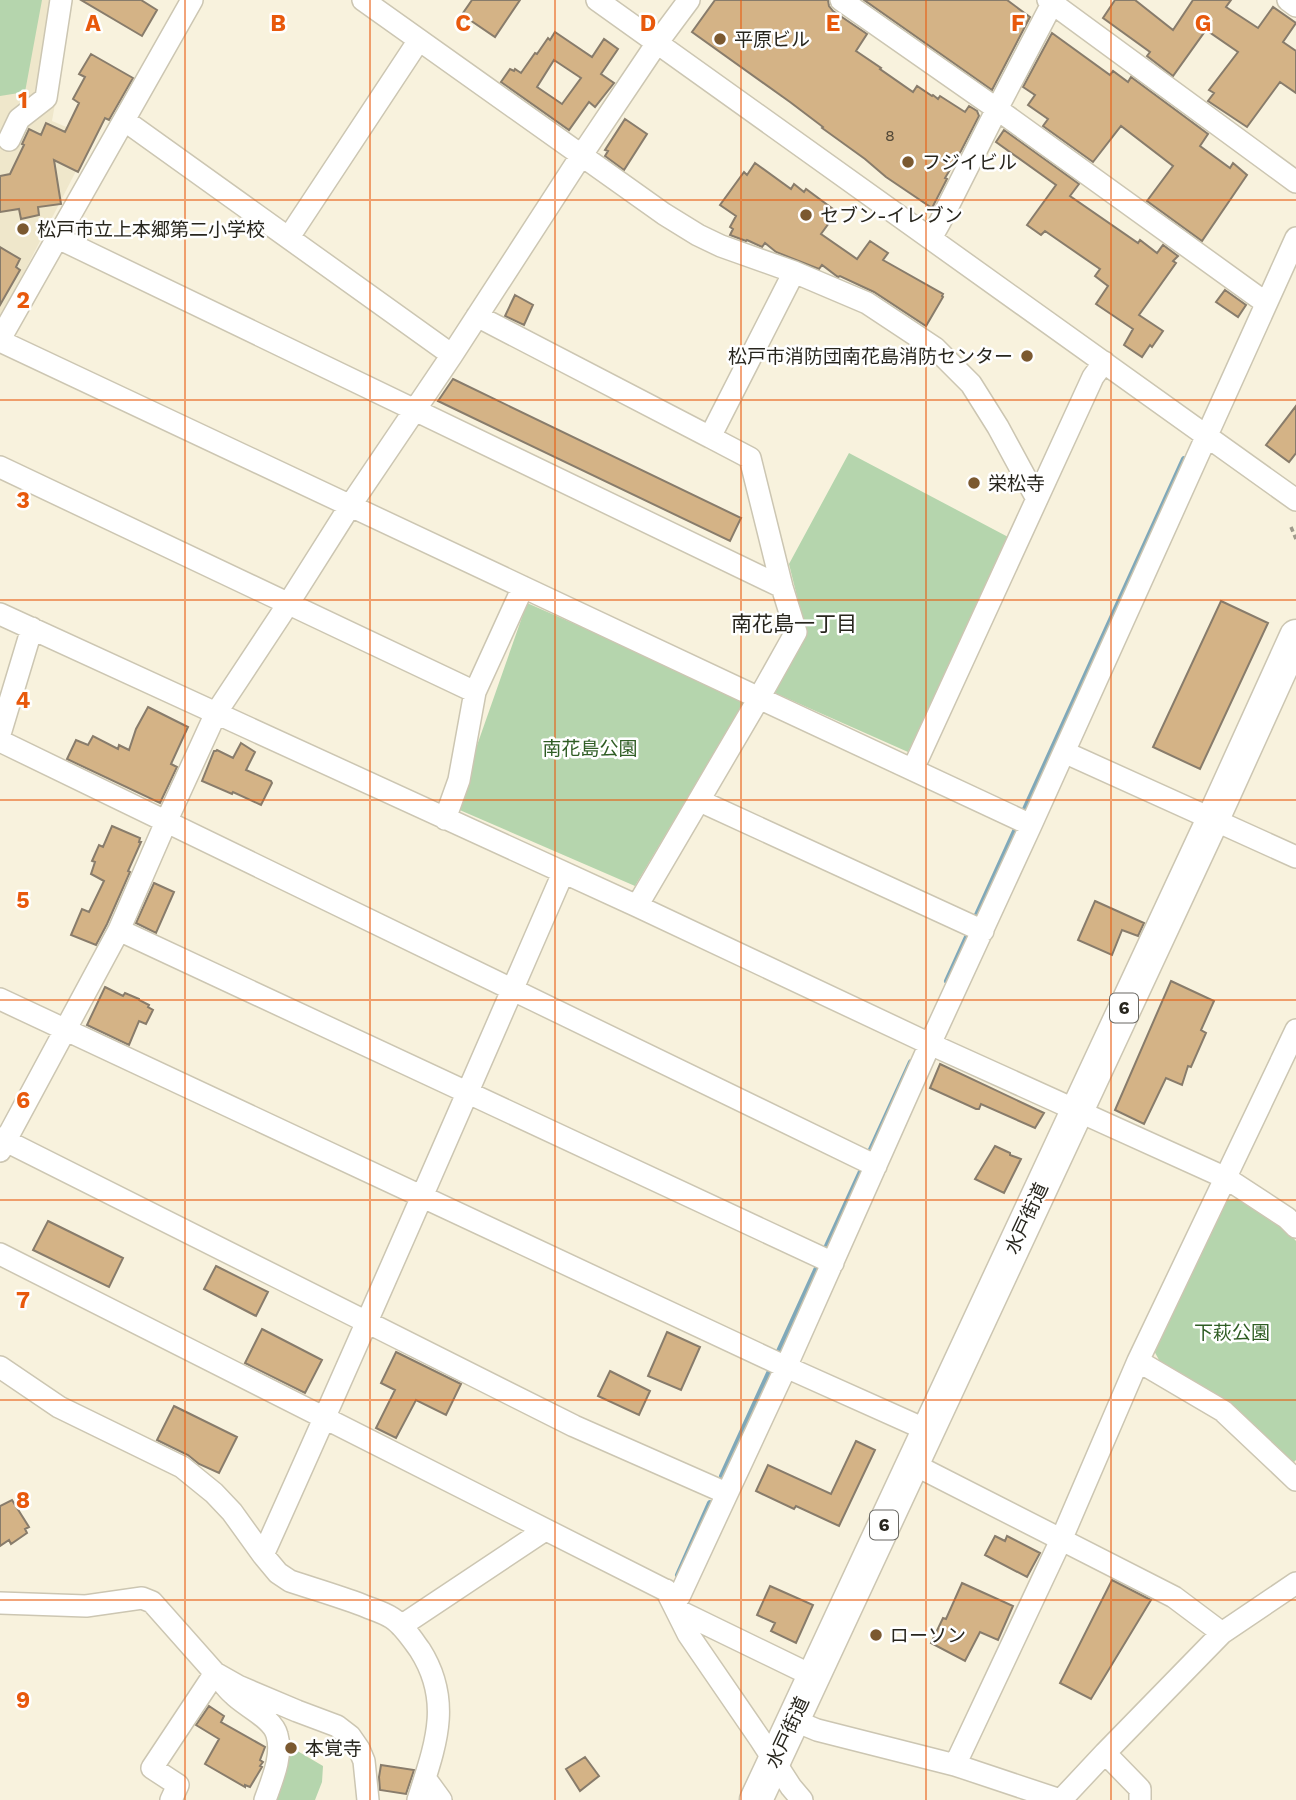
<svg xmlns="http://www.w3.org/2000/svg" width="1296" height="1800" font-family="'Work Sans','Noto Sans JP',sans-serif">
<rect width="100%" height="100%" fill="#f8f2dd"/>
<path fill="#efe7cb" d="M0,0H73L52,121L93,138L0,319Z"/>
<path fill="#b5d5ad" d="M0,0H42L25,92L0,96Z
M849,453L1010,538L908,752L775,693L806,633L789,564Z
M527,603L746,699L635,886L455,808Z
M1238,1199L1289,1233L1296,1241V1460L1293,1463L1164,1369L1153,1349L1227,1200Z
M289,1746L323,1766L322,1782L315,1800H271Z"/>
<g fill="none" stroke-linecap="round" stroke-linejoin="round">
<path stroke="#7fa8b9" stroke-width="6" d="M947,981L1184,459
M722,1476L911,1062
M678,1575L710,1503"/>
</g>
<path fill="#d4b386" stroke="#887c6b" stroke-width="2" fill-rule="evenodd" d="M81,0H141L157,10L142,36Z
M472,0H520L495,37L467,18V16L463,13Z
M715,0H828L829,6L833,11L867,34L856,51L881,68L880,69L913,92L917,86L932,96L933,95L938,99L940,96L965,112L969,106L977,111L979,116L961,151L953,162L954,163L945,178L947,179L932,208L886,177L865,159L822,128L823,127L790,102L692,32Z
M864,0H1007L1030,17L992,90Z
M1115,0H1135L1173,30L1193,0H1231L1226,7L1258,28L1273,7L1296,23L1283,42L1296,51V93L1280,82L1247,127L1208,101L1214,93L1209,90L1238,52L1206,30L1173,76L1147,56L1150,52L1103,18Z
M555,32L592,57L604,39L618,49L601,74L614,83L595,107L589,102L569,130L501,82L510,69L514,71L515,69L521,73L535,53L537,54L548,38L550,40ZM554,60L581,78L562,104L537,87Z
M1052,33L1110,75L1113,71L1128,82L1131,77L1208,134L1200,146L1230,168L1233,163L1247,175L1202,241L1147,201L1173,166L1121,126L1093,162L1043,126L1048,119L1028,105L1035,95L1023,87Z
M91,54L133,78L109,120L105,118L78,172L54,160L61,204L38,207L39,215L21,219L19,209L0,212V176L10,174L24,145L22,144L29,129L41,135L46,123L65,132L79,103L73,99L85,77L79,74Z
M625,119L647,134L624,170L605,156L608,151L605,150Z
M1004,130L1079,184L1070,196L1138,243L1140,240L1157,253L1163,245L1178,256L1173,261L1176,263L1139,315L1163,331L1152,347L1150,345L1142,357L1124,345L1133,329L1096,304L1108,286L1095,276L1100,269L1045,231L1041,235L1027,225L1056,185L996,142Z
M755,163L791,189L794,184L804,192L806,189L837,212L821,234L857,259L870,241L888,253L883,260L943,294L942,296L943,297L926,326L874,292L840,276L838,277L822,265L819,269L776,252L765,243L762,247L747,240L746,241L730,235L733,229L730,227L736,216L720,205L744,172L747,175Z
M0,247L20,259L16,267L20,270L0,305Z
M1225,290L1246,305L1238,317L1216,302Z
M515,295L533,305L524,325L505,316Z
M453,379L741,518L730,541L438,401Z
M1296,406V453L1289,462L1266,445Z
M1221,601L1268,623L1200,769L1153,747Z
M148,707L188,727L171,764L177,767L160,803L67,759L76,740L88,745L93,736L118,749L119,745L129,750L136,729Z
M241,743L255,752L246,770L271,781L272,783L261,805L233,792L232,794L202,781L214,751H216L217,750L233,758Z
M112,826L140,838L139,842H141L128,871L130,872L107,924L96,945L71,935L82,909L89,912L104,881L91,874L95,862L92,861L99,845L103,847Z
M154,883L174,892L156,933L136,923Z
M1095,901L1144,923L1138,936L1122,930L1112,955L1078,940Z
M1171,981L1214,1001L1201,1030L1206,1033L1191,1067L1188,1066L1182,1085L1166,1078L1144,1124L1115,1110Z
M105,987L123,996L125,993L139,999V1000L149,1005L148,1007L153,1010L146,1024L139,1021L129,1045L87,1025Z
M940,1064L1044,1113L1035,1128L981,1104L979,1109H976L930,1088Z
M995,1146L1010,1153V1155L1021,1159L1004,1193L975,1179Z
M48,1221L123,1258L109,1287L33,1250Z
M216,1266L268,1292L256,1316L204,1289Z
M262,1329L322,1360L305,1393L245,1363Z
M667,1332L700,1347L681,1390L648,1376Z
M396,1352L461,1384L446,1415L416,1400L396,1438L376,1428L395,1390L381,1383Z
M610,1371L650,1391L639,1415L598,1396Z
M174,1406L237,1437L219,1473L199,1464L188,1455L157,1440Z
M856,1441L875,1450L839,1526L796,1506L794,1509L756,1491L768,1465L831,1494Z
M12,1500L29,1527L25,1529L27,1533L11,1544L9,1540L0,1546V1506Z
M995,1536L1005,1541L1007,1536L1040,1553L1027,1577L985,1555Z
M1112,1580L1151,1600L1091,1699L1060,1683Z
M962,1583L1013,1606L998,1640L980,1632L965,1661L931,1643L943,1618L946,1619Z
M770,1586L813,1605L796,1643L771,1631L775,1623L757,1615Z
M209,1706L224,1716L221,1722L265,1747L260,1760L263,1762L260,1766L262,1767L250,1787L245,1785V1787L205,1764L219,1739L196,1725Z
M585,1757L599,1776L580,1791L566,1769Z
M381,1765L414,1770L406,1794L380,1790L379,1777Z"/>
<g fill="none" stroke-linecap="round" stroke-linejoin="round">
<defs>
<path id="minor" d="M363,0L664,214L698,235L721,246L794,272L867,303L935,348L971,384L998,427L1037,499
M597,0L1296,500
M841,0L997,109L1054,0
M1048,0L1296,182
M1288,0L1296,6
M124,120L452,355
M9,140L19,119L46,98L61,0
M289,237L419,40
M58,238L782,587
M931,238L940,222L997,109L1266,303
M794,272L710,437L750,458L782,587L796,632L759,698L1031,825
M477,316L710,437
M0,339L192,0
M0,341L523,587
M0,467L475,692
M0,614L637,906L930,1044L1226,1178L1287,1218L1296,1227
M0,734L32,628
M0,741L876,1166
M1064,752L1296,857
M913,769L1093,377L1104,362
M700,801L983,931
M445,819L459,780L475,692L523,587L759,698L637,906
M119,930L833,1263
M0,999L786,1367L929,1431
M0,1138L574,1426L726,1493
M0,1151L119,930L166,822L216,713L288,604L350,506L452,355L581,156L657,43L689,0
M0,1254L679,1597L786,1367L930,1044L1031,825L1296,238
M1138,1361L1223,1411L1296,1480
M0,1367L59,1407L182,1467L214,1493L232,1512L263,1555L278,1573L290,1581C314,1589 338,1596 362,1605C371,1609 383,1612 392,1618C403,1625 412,1639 420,1650C453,1702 435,1746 418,1800
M913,1464L1174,1597L1222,1633L1296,1583
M263,1555C365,1329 464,1101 563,873
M666,1590L688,1634L760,1739L791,1787L802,1800
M0,1603L86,1606L142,1598L152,1602L215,1673L238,1686L297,1711L337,1726L350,1736L359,1749L364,1761L368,1800
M677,1610L813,1676
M401,1626L545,1530
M793,1720L817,1730L955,1765L1060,1800
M1105,1753L1222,1633
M955,1765L1061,1540L1138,1361L1296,1030
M425,1778L441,1800
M171,1800L178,1785L152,1768L215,1673C221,1680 226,1688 233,1694C244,1706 273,1718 277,1735C283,1756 272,1780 265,1800
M1061,1800L1105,1753L1140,1789V1800"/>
<path id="highway" d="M756,1800L1213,819L1296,636"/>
</defs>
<use href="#minor" stroke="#ccc6b2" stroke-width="24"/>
<use href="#highway" stroke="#ccc6b2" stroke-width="35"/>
<path stroke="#9f9b8c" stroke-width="3.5" stroke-dasharray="5 3.5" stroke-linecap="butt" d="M1291,527L1296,539"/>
<use href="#minor" stroke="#fff" stroke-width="21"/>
<use href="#highway" stroke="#fff" stroke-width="32"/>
</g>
<path fill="none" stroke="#e8590c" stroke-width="2" stroke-opacity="0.55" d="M185,0V1800M370,0V1800M555,0V1800M741,0V1800M926,0V1800M1111,0V1800M0,200H1296M0,400H1296M0,600H1296M0,800H1296M0,1000H1296M0,1200H1296M0,1400H1296M0,1600H1296"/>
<g fill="#7b5930" stroke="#fff" stroke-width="2.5">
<circle cx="720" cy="39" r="7"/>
<circle cx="908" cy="162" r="7"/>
<circle cx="806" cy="215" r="7"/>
<circle cx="23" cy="229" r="7"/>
<circle cx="1027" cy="356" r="7"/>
<circle cx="974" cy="483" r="7"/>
<circle cx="876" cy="1635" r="7"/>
<circle cx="291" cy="1748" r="7"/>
</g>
<g text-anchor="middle" stroke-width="5" stroke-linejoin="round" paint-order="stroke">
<g font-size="16" fill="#534938">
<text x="890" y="141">8</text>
</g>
<g fill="#fff" stroke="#686762" stroke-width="2">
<rect x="1110" y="993.5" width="28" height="29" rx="5"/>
<rect x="870" y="1510.5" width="28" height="29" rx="5"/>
</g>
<g font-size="18" font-weight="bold" fill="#28261e">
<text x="1124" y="1014">6</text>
<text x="884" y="1531">6</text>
</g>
<g font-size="19" fill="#28261e" stroke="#fff" text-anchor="start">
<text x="734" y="46">平原ビル</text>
<text x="922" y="169">フジイビル</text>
<text x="820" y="222">セブン-イレブン</text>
<text x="37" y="236">松戸市立上本郷第二小学校</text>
<text x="1013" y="363" text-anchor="end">松戸市消防団南花島消防センター</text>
<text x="988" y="490">栄松寺</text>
<text x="890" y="1642">ローソン</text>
<text x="305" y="1755">本覚寺</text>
</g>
<g font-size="19" fill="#2f5d24" stroke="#fff">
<text x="590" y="755">南花島公園</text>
<text x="1232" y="1339">下萩公園</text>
</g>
<g font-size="19" fill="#28261e" stroke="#fff">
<text transform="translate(1026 1218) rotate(-65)" y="7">水戸街道</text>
<text transform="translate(787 1732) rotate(-65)" y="7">水戸街道</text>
</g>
<g font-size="21" fill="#28261e" stroke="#fff">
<text x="794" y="631">南花島一丁目</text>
</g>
</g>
<g font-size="23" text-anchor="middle" font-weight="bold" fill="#e8590c" stroke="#fff" stroke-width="5" stroke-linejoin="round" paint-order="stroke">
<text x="93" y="31">A</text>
<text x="278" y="31">B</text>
<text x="463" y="31">C</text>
<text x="648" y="31">D</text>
<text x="833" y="31">E</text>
<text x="1018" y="31">F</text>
<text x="1203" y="31">G</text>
<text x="23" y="108">1</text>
<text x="23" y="308">2</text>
<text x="23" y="508">3</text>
<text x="23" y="708">4</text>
<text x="23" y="908">5</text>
<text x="23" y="1108">6</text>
<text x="23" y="1308">7</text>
<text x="23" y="1508">8</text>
<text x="23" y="1708">9</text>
</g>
</svg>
